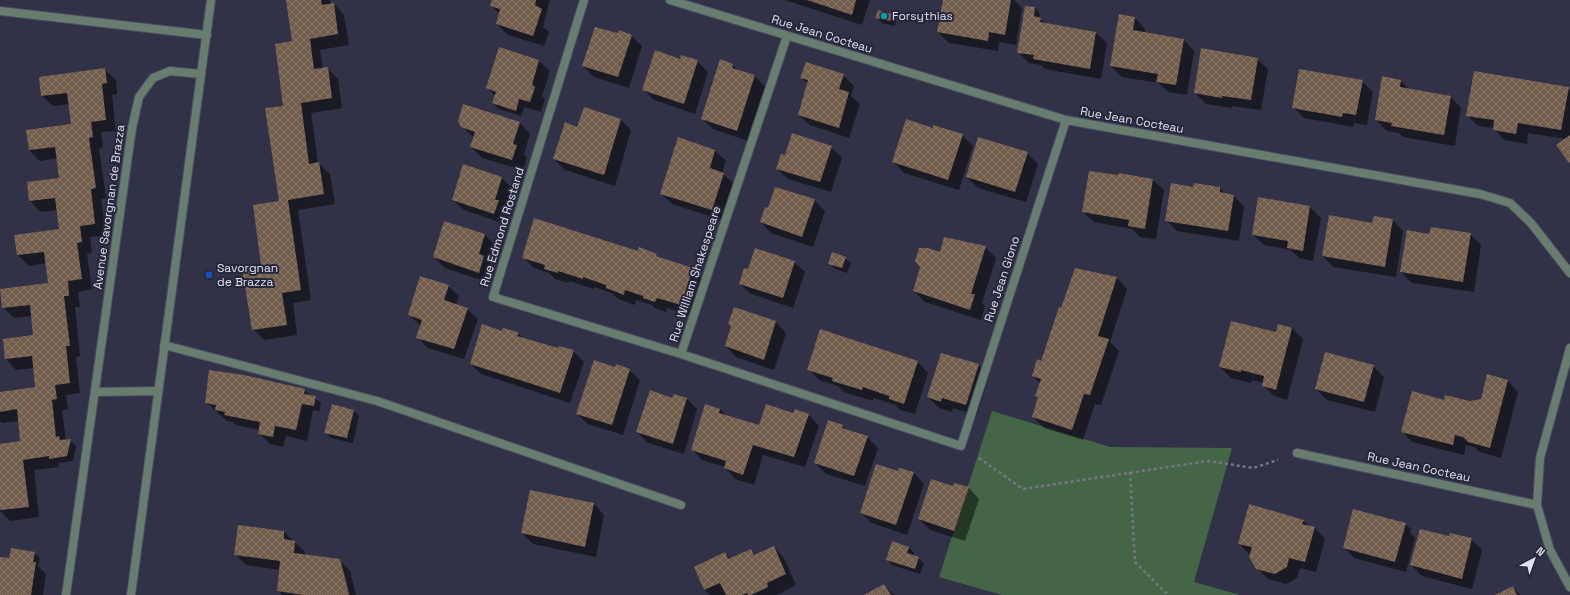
<svg xmlns="http://www.w3.org/2000/svg" width="1570" height="595" font-family="'Space Grotesk',sans-serif">
<defs>
<pattern id="building-cross-hatch" width="8" height="8" patternUnits="userSpaceOnUse"><rect width="8" height="8" fill="#735e4d"/><path d="M0 0l8 8M0 8l8-8" fill="none" stroke="#877567"/></pattern>
</defs>
<rect width="100%" height="100%" fill="#313147"/>
<path fill="#456646" d="M992,411L1110,447L1232,448L1194,582L1240,595H1002L939,577Z"/>
<path fill="#0007" d="M287,0H330L331,5L334,4L344,15L349,45L320,50L323,69L327,68L338,79L342,108L311,113L318,163L330,174L335,204L298,210L311,300L293,303L297,335L264,340L253,329L263,266L280,202L284,106L293,42Z
M493,0H550L543,27L549,32L544,46L508,35L497,24L500,14L491,6Z
M785,0H870L862,25Z
M944,0H1014L1022,8L1016,45L999,42L998,51L949,43L938,32Z
M1035,8L1040,14L1039,18L1046,24L1096,33L1107,43L1101,79L1045,69L1041,65L1029,63L1018,52Z
M891,14L896,20L895,26L882,23L877,18Z
M1135,18L1145,29V33L1184,40L1194,51L1187,95L1168,92L1159,83L1122,77L1111,66Z
M618,34L631,36L642,46L629,88L594,77L583,66Z
M1257,59L1268,69L1261,110L1232,106V108L1206,104L1195,93Z
M681,60L697,61L708,72L695,114L654,100L643,89Z
M539,61L550,71L542,96L545,99L541,112L524,107L521,116L499,109L493,103L495,96L488,88Z
M732,65L739,71L755,76L765,87L748,141L713,129L702,119Z
M105,70L116,80L117,94L112,95L116,131L101,132L103,148H99L106,198L101,199L106,235L90,237L92,253L87,254L92,289L78,292L80,307H75L80,356L76,357L80,393L66,395L68,409L62,410L66,441L70,440L76,446L73,461L58,463L59,467L34,470L39,517L10,521L0,511V445L21,442L19,421L2,423L0,421V393L36,388L34,368L16,370L6,359L4,340L34,336L32,316L14,318L3,307L49,284L46,263L29,266L18,255L60,230L58,210L41,212L30,201L28,183L61,179L58,158L40,161L29,150L27,131L72,125L70,104L53,106L42,96Z
M843,75L854,86L851,96L860,104L849,138L810,125L799,115L808,84L801,77Z
M1362,81L1373,92L1367,125L1354,123L1353,127L1304,118L1294,108Z
M1401,81L1410,90L1451,97L1461,108L1455,146L1403,137L1399,133L1387,131L1376,120Z
M1568,88L1570,90V162L1566,139L1528,133L1527,144L1504,140L1494,128L1478,126L1467,115Z
M464,106L520,123L530,134L524,154L527,157L523,170L482,158L471,147L474,138L462,126Z
M621,120L631,130L615,186L565,170L554,159L578,129Z
M962,135L973,146L959,190L904,173L894,162Z
M679,139L715,151L726,161L722,173L734,184L722,220L672,204L661,193Z
M831,147L842,158L831,192L788,179L777,169Z
M1027,153L1038,164L1026,202L978,188L967,177Z
M464,166L502,178L513,189L506,209L509,212L505,224L464,210L453,200Z
M1119,174L1153,180L1164,190L1156,239L1140,237L1132,229L1094,222L1083,212L1119,176Z
M1194,188H1220L1226,195L1234,196L1244,207L1239,241L1177,231L1166,220Z
M814,200L825,211L813,247L771,233L761,222L768,209Z
M1310,207L1321,218L1313,261L1299,258L1291,250L1264,245L1253,235Z
M1393,220L1403,231L1396,277L1333,267L1323,256L1373,224Z
M484,234L495,245L490,263L495,268L490,283L445,268L434,257Z
M1470,234L1481,245L1474,292L1412,283L1401,272Z
M985,247L996,258L982,303L985,306L981,320L925,302L914,291L941,253Z
M638,253L656,255L661,259L692,269L703,279L691,316L667,308L666,312L655,308L652,305L636,300L635,305L618,299L612,293L594,287V289L569,281V283L555,279L549,273L534,268L523,257Z
M845,258L851,263L847,273L835,269L829,263Z
M794,262L805,272L793,308L751,294L740,284L749,270Z
M1117,278L1127,289L1110,342L1119,351L1101,405L1095,404L1083,440L1044,428L1033,417L1039,398L1036,396L1040,383L1033,376L1041,362L1061,309Z
M448,286L459,296L456,305L467,309L478,319L464,359L428,348L417,337L421,326L409,315Z
M776,322L786,333L774,370L736,357L726,346Z
M1292,328L1303,339L1287,400L1274,396L1263,385V383L1252,380L1251,383L1231,378L1220,367L1276,334Z
M504,329L519,334L523,339L558,350L573,351L584,362L570,403L481,374L471,364L503,332Z
M821,330L918,362L928,373L915,414L900,410L896,405L873,398V401L844,392L838,386L819,380L809,369Z
M978,365L989,376L977,415L953,408L952,412L939,408L928,397Z
M1373,366L1384,377L1375,412L1327,400L1316,389Z
M616,368L629,370L640,380L623,435L588,424L577,414Z
M1508,381L1518,392L1501,458L1480,452L1474,447L1466,445L1464,455L1412,442L1402,431L1470,402L1481,399Z
M304,390L321,403L320,411L313,410L307,441L286,436L283,447L270,444L259,433V430L236,425L233,422L227,421L206,402Z
M673,399H687L697,409L684,454L648,443L637,432Z
M720,409L726,416L760,426L794,414L809,415L819,426L805,467L763,455L754,485L735,479L725,467L702,460L692,449Z
M354,411L359,416L353,443L331,438L326,432Z
M843,426L848,431L867,437L878,448L865,486L826,474L815,463Z
M899,472L914,473L924,484L907,535L872,523L861,513Z
M954,488H969L979,499L965,541L930,530L919,519Z
M594,504L604,515L596,557L533,544L522,533Z
M1303,520L1310,527L1315,528L1325,539L1316,572L1300,568L1297,578L1286,584L1268,579L1257,568L1250,555L1239,543Z
M1405,524L1411,529L1410,532L1415,538L1406,572L1354,558L1344,547Z
M284,532L305,552V556L339,560L350,571L356,595H350L343,568H341L348,595H282L278,591L280,570L246,565L235,554Z
M1449,537L1471,539L1482,550L1472,589L1422,576L1411,565Z
M774,547L784,558L796,585L777,595H710L705,590L695,568L725,554L731,559L751,550L756,555Z
M909,547L914,553L913,556L918,558L924,563L920,574L892,565L887,559Z
M34,553L40,558L38,566L46,574L43,595H0V558L12,560Z
M884,585L894,595H866Z
M1513,587L1520,595H1497Z"/>
<path fill="url(#building-cross-hatch)" d="M286,0H321L322,5L334,3L338,34L310,39L314,69L328,67L332,98L301,103L309,164L319,162L324,194L288,200L301,290L282,293L287,325L252,330L242,268L261,265L253,205L279,201L265,108L283,106L275,44L292,41Z
M492,0H536L535,5L542,9L533,36L496,24L500,9L490,6Z
M807,0H856L852,15Z
M943,0H1011L1005,35L989,32L988,41L937,32Z
M1025,6L1035,7L1034,16L1041,18L1040,22L1096,32L1090,69L1033,59L1034,55L1017,53Z
M878,10L892,14L890,21L875,18Z
M1119,14L1135,17L1133,30L1184,39L1176,85L1156,82L1158,74L1110,66Z
M595,27L617,33L619,30L632,35L618,77L582,66Z
M499,47L539,60L532,85L535,87L530,102L519,99L516,111L492,103L496,92L486,88Z
M1201,48L1258,58L1251,100L1222,96V98L1194,93Z
M655,50L680,59L681,55L698,60L684,104L642,90Z
M720,59L733,64L732,68L755,75L737,131L701,119Z
M806,62L844,74L839,89L849,92L839,128L798,115L808,80L800,78Z
M105,68L107,83L102,84L106,120L91,122L93,137L89,138L96,188L91,189L95,224L80,226L82,242L77,243L82,279L68,281L69,296H64L70,346H66L70,383L55,385L57,399L52,400L56,437L59,436L60,440L71,439L67,456L49,459V456L23,460L29,507L0,510V444L20,441L17,409L0,412V392L35,387L32,356L5,359L3,339L33,335L30,305L2,308L0,289L48,283L44,252L17,255L14,235L59,229L55,198L29,201L27,182L59,178L55,147L29,150L26,130L71,124L67,93L41,96L39,77Z
M1299,69L1363,80L1356,115L1343,113L1342,117L1292,108Z
M1474,71L1569,87L1561,130L1518,123L1516,134L1493,130L1494,120L1466,116Z
M1382,76L1401,80L1400,87L1451,96L1444,135L1391,126L1392,123L1375,120Z
M463,104L520,122L513,144L517,145L512,160L470,147L475,132L461,127L458,121Z
M584,107L621,119L604,175L553,159L565,122L577,127Z
M906,119L933,128V125L963,134L948,180L892,162Z
M792,133L832,146L820,182L776,169L781,154L785,155Z
M1570,135V164L1556,145Z
M678,137L715,150L710,168L724,173L712,210L660,194Z
M978,137L1028,152L1015,192L966,177Z
M463,164L502,177L495,200H499L494,214L452,200Z
M1089,171L1118,175L1119,173L1153,179L1145,229L1128,226L1129,220L1082,212Z
M1171,183L1193,187L1194,183L1220,187V192L1234,195L1228,231L1165,221Z
M775,187L815,199L802,237L760,222L765,207L768,208Z
M1258,197L1310,206L1303,251L1287,248L1288,241L1252,235Z
M1329,215L1372,223L1374,216L1393,219L1385,267L1322,256Z
M534,218L638,251L639,247L657,254L656,256L693,268L681,305L657,298L655,302L643,298V296L625,290L624,295L606,288V285L583,277V279L558,271V273L544,269L545,265L522,258Z
M444,221L485,234L479,254L484,256L479,273L433,257Z
M1431,227L1471,233L1463,282L1400,272L1407,230L1429,234Z
M944,237L986,246L971,294H975L970,310L913,291L920,267L915,261L919,248H928L940,252Z
M755,248L795,261L783,298L739,284L744,268L748,269Z
M832,252L846,257L842,268L828,264Z
M1075,268L1117,277L1098,336L1109,339L1090,395L1084,394L1072,430L1032,417L1038,397L1035,396L1041,379L1032,376L1037,359L1041,361L1059,307L1061,308Z
M420,276L449,285L444,300L468,308L454,349L416,338L422,320L408,315Z
M734,307L776,321L764,360L725,346L731,326L728,324Z
M1231,321L1276,332L1278,324L1292,328L1276,390L1262,386L1264,376L1241,370V372L1219,367Z
M482,324L502,331L503,328L511,330L519,333L517,336L558,348L559,346L574,350L560,393L470,364Z
M820,329L918,361L904,404L889,399V396L863,387L862,390L832,381L833,378L807,370Z
M1325,352L1374,365L1364,402L1315,389Z
M941,353L979,364L966,405L942,398L941,402L927,397Z
M594,360L615,367L616,364L630,369L612,425L576,414Z
M209,370L244,375L305,389L304,394L316,396L314,406L302,404L296,430L275,426L273,437L258,434L260,422L224,415L225,412L215,410L216,405L205,403Z
M1487,374L1508,380L1490,448L1468,442L1463,437L1455,435L1453,445L1401,432L1412,391L1444,400L1445,395L1470,401L1481,399Z
M650,390L672,398L674,394L687,398L673,444L636,432Z
M332,404L354,410L347,438L324,433Z
M705,404L720,409L719,413L759,425L766,404L793,413L795,409L809,414L794,457L753,445L743,475L724,468L726,461L691,450Z
M828,420L843,425L842,428L868,436L854,476L814,463Z
M876,464L898,471L899,468L914,472L896,525L860,513Z
M931,479L953,486L954,483L969,487L954,531L918,519Z
M530,490L594,503L585,547L521,533Z
M1249,504L1304,520L1302,524L1315,527L1305,562L1289,558L1287,567L1275,574L1256,569L1249,557L1252,547L1238,544Z
M1353,509L1406,523L1395,562L1343,548Z
M238,525L284,531V539L295,541L294,553L340,559L349,595H303L277,591L280,561L234,555Z
M1420,529L1449,536L1450,533L1472,538L1462,579L1410,565Z
M892,541L909,547L907,553L919,557L915,569L886,560Z
M774,546L786,574L767,583L768,587L751,595H748L747,593L742,595H726L720,583L704,590L694,567L725,552L728,559L751,549L754,555Z
M11,548L35,552L33,562H36L31,595H0V557L9,558Z
M884,584L891,595H864Z
M1513,586L1517,595H1495Z"/>
<g fill="none" stroke-linecap="round" stroke-linejoin="round">
<defs>
<path id="service" d="M164,345L377,401L681,505"/>
<path id="minor" d="M584,0L493,297L681,354
M670,0L1066,120L1480,194L1510,203L1531,223L1570,273
M0,11L207,35
M787,36L681,354L961,446L1066,120
M1570,348L1540,458L1537,505L1550,550L1570,587
M95,392L158,391
M1297,453L1537,505
M66,595L132,128L139,97L153,78L170,71L201,74"/>
<path id="tertiary" d="M131,595L211,0"/>
</defs>
<use href="#service" stroke="#4d4d62" stroke-width="10"/>
<use href="#minor" stroke="#4d4d62" stroke-width="10"/>
<use href="#tertiary" stroke="#4d4d62" stroke-width="10"/>
<path stroke="#757588" stroke-width="2.5" stroke-dasharray="3 3" stroke-linecap="butt" d="M979,458L1023,489L1208,461L1253,468L1278,460
M1130,472L1135,562L1168,595"/>
<use href="#service" stroke="#667d70" stroke-width="8"/>
<use href="#minor" stroke="#667d70" stroke-width="8"/>
<use href="#tertiary" stroke="#667d70" stroke-width="8"/>
</g>
<circle fill="#0f9aa8" stroke="#27273c" stroke-width="1.5" cx="884" cy="16" r="4"/>
<rect fill="#1a4fb4" stroke="#27273c" stroke-width="1.5" x="205" y="271" width="8" height="8" rx="2"/>
<g text-anchor="middle" stroke-width="4" stroke-linejoin="round" paint-order="stroke">
<g font-size="12" fill="#e0e0ef" stroke="#27273c" text-anchor="start">
<text x="892" y="20">Forsythias</text>
<text x="217" y="272">Savorgnan<tspan x="217" dy="14">de Brazza</tspan></text>
</g>
<g font-size="12" fill="#e0e0ef" stroke="#27273c">
<text transform="translate(822 34) rotate(17)" y="4">Rue Jean Cocteau</text>
<text transform="translate(1132 120) rotate(10)" y="4">Rue Jean Cocteau</text>
<text transform="translate(109 207) rotate(-82)" y="4">Avenue Savorgnan de Brazza</text>
<text transform="translate(502 227) rotate(-73)" y="4">Rue Edmond Rostand</text>
<text transform="translate(695 274) rotate(-72)" y="4">Rue William Shakespeare</text>
<text transform="translate(1002 279) rotate(-72)" y="4">Rue Jean Giono</text>
<text transform="translate(1419 467) rotate(12)" y="4">Rue Jean Cocteau</text>
</g>
</g>
<g transform="translate(1534 559) rotate(41)" stroke="#27273c" stroke-width="3" paint-order="stroke">
<path d="M0-3L7 15L0 10L-7 15Z" fill="#e0e0ef"/>
<text y="-6" font-size="11" font-weight="bold" text-anchor="middle" fill="#e0e0ef">N</text>
</g>
</svg>
